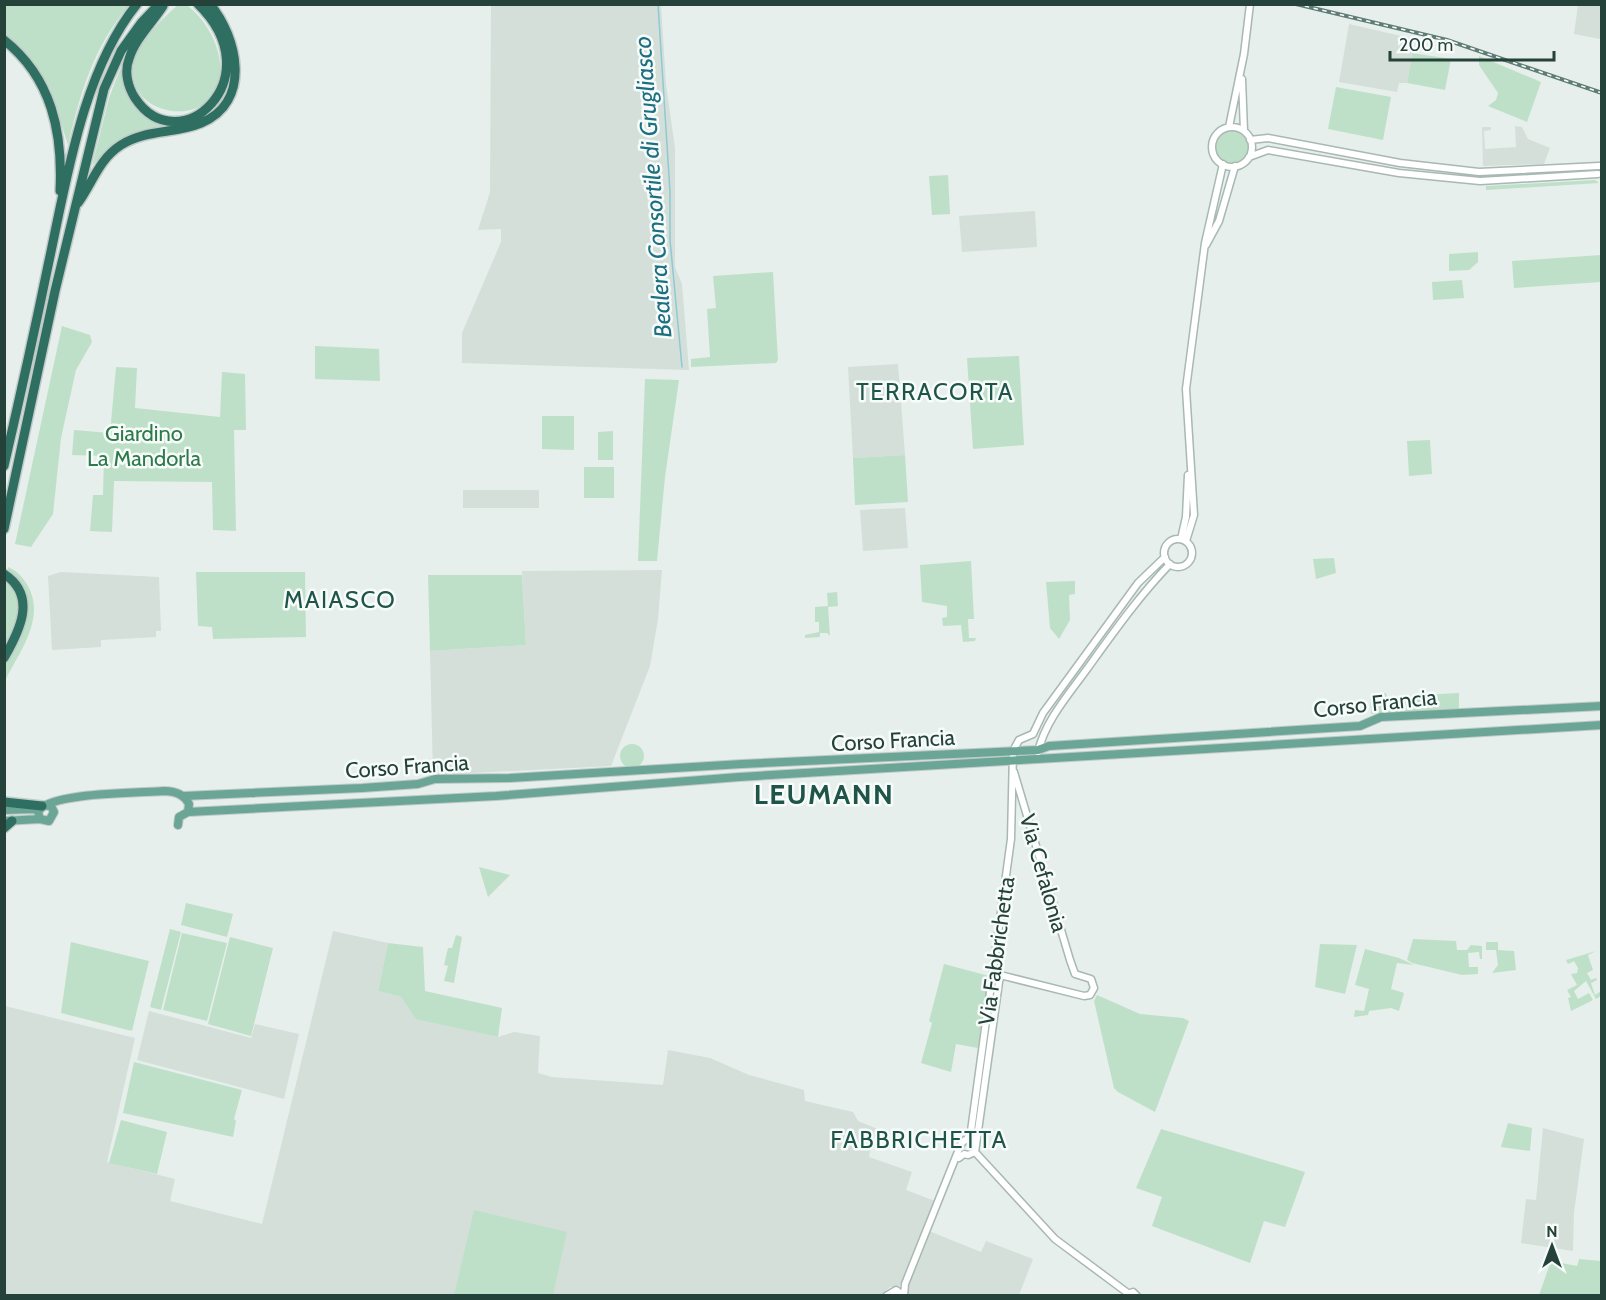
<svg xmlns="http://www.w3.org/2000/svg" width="1606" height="1300" font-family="Cabin,sans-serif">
<rect width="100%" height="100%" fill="#e6efeb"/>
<path fill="#d4dfda" d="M491,5H661L666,84L675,148V267L682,284L689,370L462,363V333L501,242V229L478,230L490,192Z
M1578,5H1601L1600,39L1574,34Z
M1349,24L1414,39L1407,83H1399L1397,92L1339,82Z
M1515,126L1522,127L1528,139L1550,148L1544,164L1483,166L1482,127H1491V130L1484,131L1485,149L1516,147Z
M1035,211L1037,247L962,252L959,216Z
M898,364L905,455L853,458L848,367Z
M463,490H539V508H463Z
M905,508L908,548L863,551L860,510Z
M662,570L658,619L650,666L611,766L433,775L430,651L526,645L522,571Z
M61,572L159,577L161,631H156V637L101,640V647L52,650L48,576Z
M333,931L388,943L378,991L401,997L416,1018L498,1037L514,1032L540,1036L538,1073L552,1077L663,1085L668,1050L710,1058L749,1075L804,1090L805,1101L853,1112L858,1121L880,1130L872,1140L869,1157L912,1172L906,1190L935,1201L899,1287H890L881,1295L5,1296V1006L135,1038L107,1162L175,1179L170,1201L262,1224Z
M149,1011L251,1038L255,1024L299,1034L284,1099L137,1060Z
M1543,1128L1584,1139L1574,1213L1573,1251L1521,1243L1526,1199L1536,1200Z
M929,1231L981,1252L986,1241L1033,1259L1019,1295L908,1296L906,1291Z"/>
<path fill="#bfe0c8" d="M5,4L129,5C94,46 80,93 68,145L50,88L29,56L5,34Z
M178,5H187C204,19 217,39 220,62C229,138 109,119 137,53C145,35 163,18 178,5Z
M1412,53L1451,59L1445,90L1407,83Z
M1479,56L1541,82L1527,122L1488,106L1496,100L1498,93L1479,65Z
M121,67C123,97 138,115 167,125C135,130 113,141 92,166L109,98Z
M1336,87L1391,97L1383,140L1328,129Z
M1216 147a16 16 0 1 1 32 0a16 16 0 1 1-32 0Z
M948,175L950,214L932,215L929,176Z
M1595,180L1599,183L1486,190V186Z
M1478,252V262L1469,270L1449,271V254Z
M1601,255V282L1514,288L1512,261Z
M773,272L778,360L776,363L691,367V359L710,357L707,309L716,308L713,276Z
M1462,280L1464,298L1433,300L1432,282Z
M62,326L90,335L92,342L76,370L61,438L53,514L31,547L15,544Z
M315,346L379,349L380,381L315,379Z
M1019,356L1024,445L973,449L967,358Z
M116,367L137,368L135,408L220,417L222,372L245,374L246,430H234L236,531L213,530L212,482L114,481L112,532L90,531L93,495H103L104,456L72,455L74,430L110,433Z
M645,379L679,380L665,477L657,561H638Z
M542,416H574V450L542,449Z
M613,431V460H598V432Z
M1430,440L1432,474L1409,476L1407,441Z
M905,455L908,502L855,505L853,458Z
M584,467H614V498H584Z
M1334,558L1336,573L1316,579L1313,559Z
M971,561L974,619H968L969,638H976L975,641L963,642L961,625L943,626L942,618L947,617V606L922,602L920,565Z
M8,567C18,571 23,578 28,586C46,619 19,652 5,681L4,666L23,628L27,607L26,601L8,572Z
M196,572H305L306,637L213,639L212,627L198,626Z
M428,575H522L526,645L430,651Z
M6,579C29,602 17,625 5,650Z
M1075,581V594L1069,595L1070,620L1059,639L1050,628L1046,582Z
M837,592L838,606L828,607L830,636L827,633H820V637L805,638V635L819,632V622H815V607L828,606L827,593Z
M1386,693L1387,697L1459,693V709L1371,714L1370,694Z
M620 756a12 12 0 1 1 24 0a12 12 0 1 1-24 0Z
M479,867L510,875L488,897Z
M186,903L233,914L227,937L181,925Z
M170,929L181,932L161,1010L150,1007Z
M182,933L227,943L207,1021L163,1010Z
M456,935L462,937L454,983L444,981L448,966L444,965L448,948H452Z
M230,937L273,948L251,1036L208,1024Z
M1413,939L1456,941L1457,950H1467L1471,945L1482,946V959H1480L1479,952L1468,953L1469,967H1478V974L1462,975L1412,963L1407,960Z
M71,942L149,961L132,1031L61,1013Z
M1498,942V950L1514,951L1516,970L1492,973L1498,965L1496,950H1486V942Z
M388,943L423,947L425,991L502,1008L498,1037L416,1019L401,997L378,991Z
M1320,944L1357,945L1345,994L1315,987Z
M1365,949L1399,958L1414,965L1397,963L1391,989L1404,993L1399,1011L1391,1008L1369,1011L1368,1015L1354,1017L1355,1010L1364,1011L1369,989L1355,985Z
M1596,951L1588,955L1593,970L1587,973L1591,980L1596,978L1597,980L1591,983L1595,995L1601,991V996L1596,999L1586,981L1574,991L1578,999L1589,993L1593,1000L1571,1011L1568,998L1571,997L1567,990L1577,985L1571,974L1577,973L1578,968L1574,961L1568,964L1566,960Z
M944,964L989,976L978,1048L956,1044L951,1072L921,1063L932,1023L929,1021Z
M1097,995L1140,1014L1183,1018L1189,1021L1155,1112L1118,1092L1114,1088L1094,1001Z
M134,1062L242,1090L234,1119L236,1121L233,1137L123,1113Z
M121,1120L167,1132L157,1174L109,1163Z
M1508,1123L1532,1128L1530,1151L1501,1147Z
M1161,1129L1305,1172L1285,1227L1264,1221L1250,1263L1152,1226L1162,1197L1136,1188Z
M474,1210L567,1232L553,1295H454Z
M1579,1259L1601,1261V1295H1539L1551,1261L1577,1266Z"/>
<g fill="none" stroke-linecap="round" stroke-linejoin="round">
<path stroke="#8ec9d4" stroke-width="1.5" d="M658,4L670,192V240L682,367"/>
<defs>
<path id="minor" d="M1242,79L1244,131
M1229,127L1244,54L1250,4
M1212 147a20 20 0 1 1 40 0a20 20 0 1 1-40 0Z
M1250,140L1268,138L1400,163L1479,172L1599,166
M1249,157L1268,150L1399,173L1480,181L1598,174
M1206,245L1219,221L1235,166
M1164 553a14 14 0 1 1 28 0a14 14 0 1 1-28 0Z
M1181,539L1186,517L1188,475
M1186,541L1194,515L1186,389L1205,243L1223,164
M1038,752C1045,721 1069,694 1087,669C1113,633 1139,596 1170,564
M1014,772L1070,960L1075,974L1091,979L1094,988L1090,995L1084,996L1000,975L975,1152L1055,1239L1129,1294
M967,1139L971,1131L1011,839L1013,751L1019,740L1033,734L1043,713L1138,583L1165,557
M959,1158L964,1154L968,1155L975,1152
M1129,1294L1133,1292L1137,1296
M886,1296L896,1290L904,1296L905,1284L961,1144L965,1140H971"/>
<path id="major" d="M184,796L362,788L418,784L435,779L510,778L742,764L1038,750L1049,746L1360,726L1381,717L1602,706
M4,810L37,809
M188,812L496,796L739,777L1602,725
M40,819L38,812C47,792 141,793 164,791C175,791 184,794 189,804L188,812
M4,821L40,819L49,821L54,812L51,806L45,805
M178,825L179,817L188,812"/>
<path id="highway" d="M163,6C152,23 135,39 129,59C124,72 128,87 135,98C179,164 274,78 198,4
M4,40C52,78 63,133 60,191
M78,203C93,182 99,159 121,145C146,129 175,134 201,123C252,102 238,38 210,4
M4,466C20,397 35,329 49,261C67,177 83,71 137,4
M4,529L55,291L104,89L121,51L142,22L159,4
M4,574C38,596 19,632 4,658
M4,802L42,806
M4,828L12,821"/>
</defs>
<use href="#minor" stroke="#a8b8b2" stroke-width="9"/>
<use href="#major" stroke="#c2cac8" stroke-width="10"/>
<use href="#highway" stroke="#c2cac8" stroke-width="12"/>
<use href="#minor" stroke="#fff" stroke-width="6"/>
<use href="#major" stroke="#6aa596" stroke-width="8"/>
<use href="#highway" stroke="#2f6f62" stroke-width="9"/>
<defs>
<path id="rail" d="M1296,4L1447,40L1602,93"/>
</defs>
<use href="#rail" stroke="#5f7d75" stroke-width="4"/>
<use href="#rail" stroke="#f7fbf9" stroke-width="1.5" stroke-dasharray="4.5" stroke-linecap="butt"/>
</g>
<g text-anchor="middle" stroke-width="5" stroke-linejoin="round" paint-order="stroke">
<g font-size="22" fill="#2d7a4b" stroke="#f7fbf9">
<text x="144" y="441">Giardino<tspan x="144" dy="25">La Mandorla</tspan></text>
</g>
<g font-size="22" fill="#24423a" stroke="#f7fbf9">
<text transform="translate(1375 703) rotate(-6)" y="8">Corso Francia</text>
<text transform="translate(893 740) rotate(-3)" y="8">Corso Francia</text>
<text transform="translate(407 766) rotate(-4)" y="8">Corso Francia</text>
<text transform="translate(1044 873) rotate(74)" y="8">Via Cefalonia</text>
<text transform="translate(996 951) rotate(-82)" y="8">Via Fabbrichetta</text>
</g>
<g font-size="24" font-style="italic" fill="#1c6f80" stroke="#f7fbf9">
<text transform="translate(653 187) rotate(-94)" y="8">Bealera Consortile di Grugliasco</text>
</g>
<g font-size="24" letter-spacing="1.5" fill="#1f5548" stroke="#f7fbf9">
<text x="935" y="400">TERRACORTA</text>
<text x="340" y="608">MAIASCO</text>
<text x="919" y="1148">FABBRICHETTA</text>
</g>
<g font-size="28" font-weight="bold" letter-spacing="1.5" fill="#1f5548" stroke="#f7fbf9">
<text x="824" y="804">LEUMANN</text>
</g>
</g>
<rect width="1606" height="1300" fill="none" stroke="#24423a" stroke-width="12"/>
<g transform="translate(1552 1246)" stroke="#f7fbf9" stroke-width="4.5" paint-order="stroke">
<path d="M0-4.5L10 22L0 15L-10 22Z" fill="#24423a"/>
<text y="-9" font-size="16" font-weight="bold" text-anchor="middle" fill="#24423a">N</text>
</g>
<path d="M1390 51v9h164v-9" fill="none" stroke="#24423a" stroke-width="3"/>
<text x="1399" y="51" font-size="18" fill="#24423a" stroke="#f7fbf9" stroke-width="4.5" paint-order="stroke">200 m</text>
</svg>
